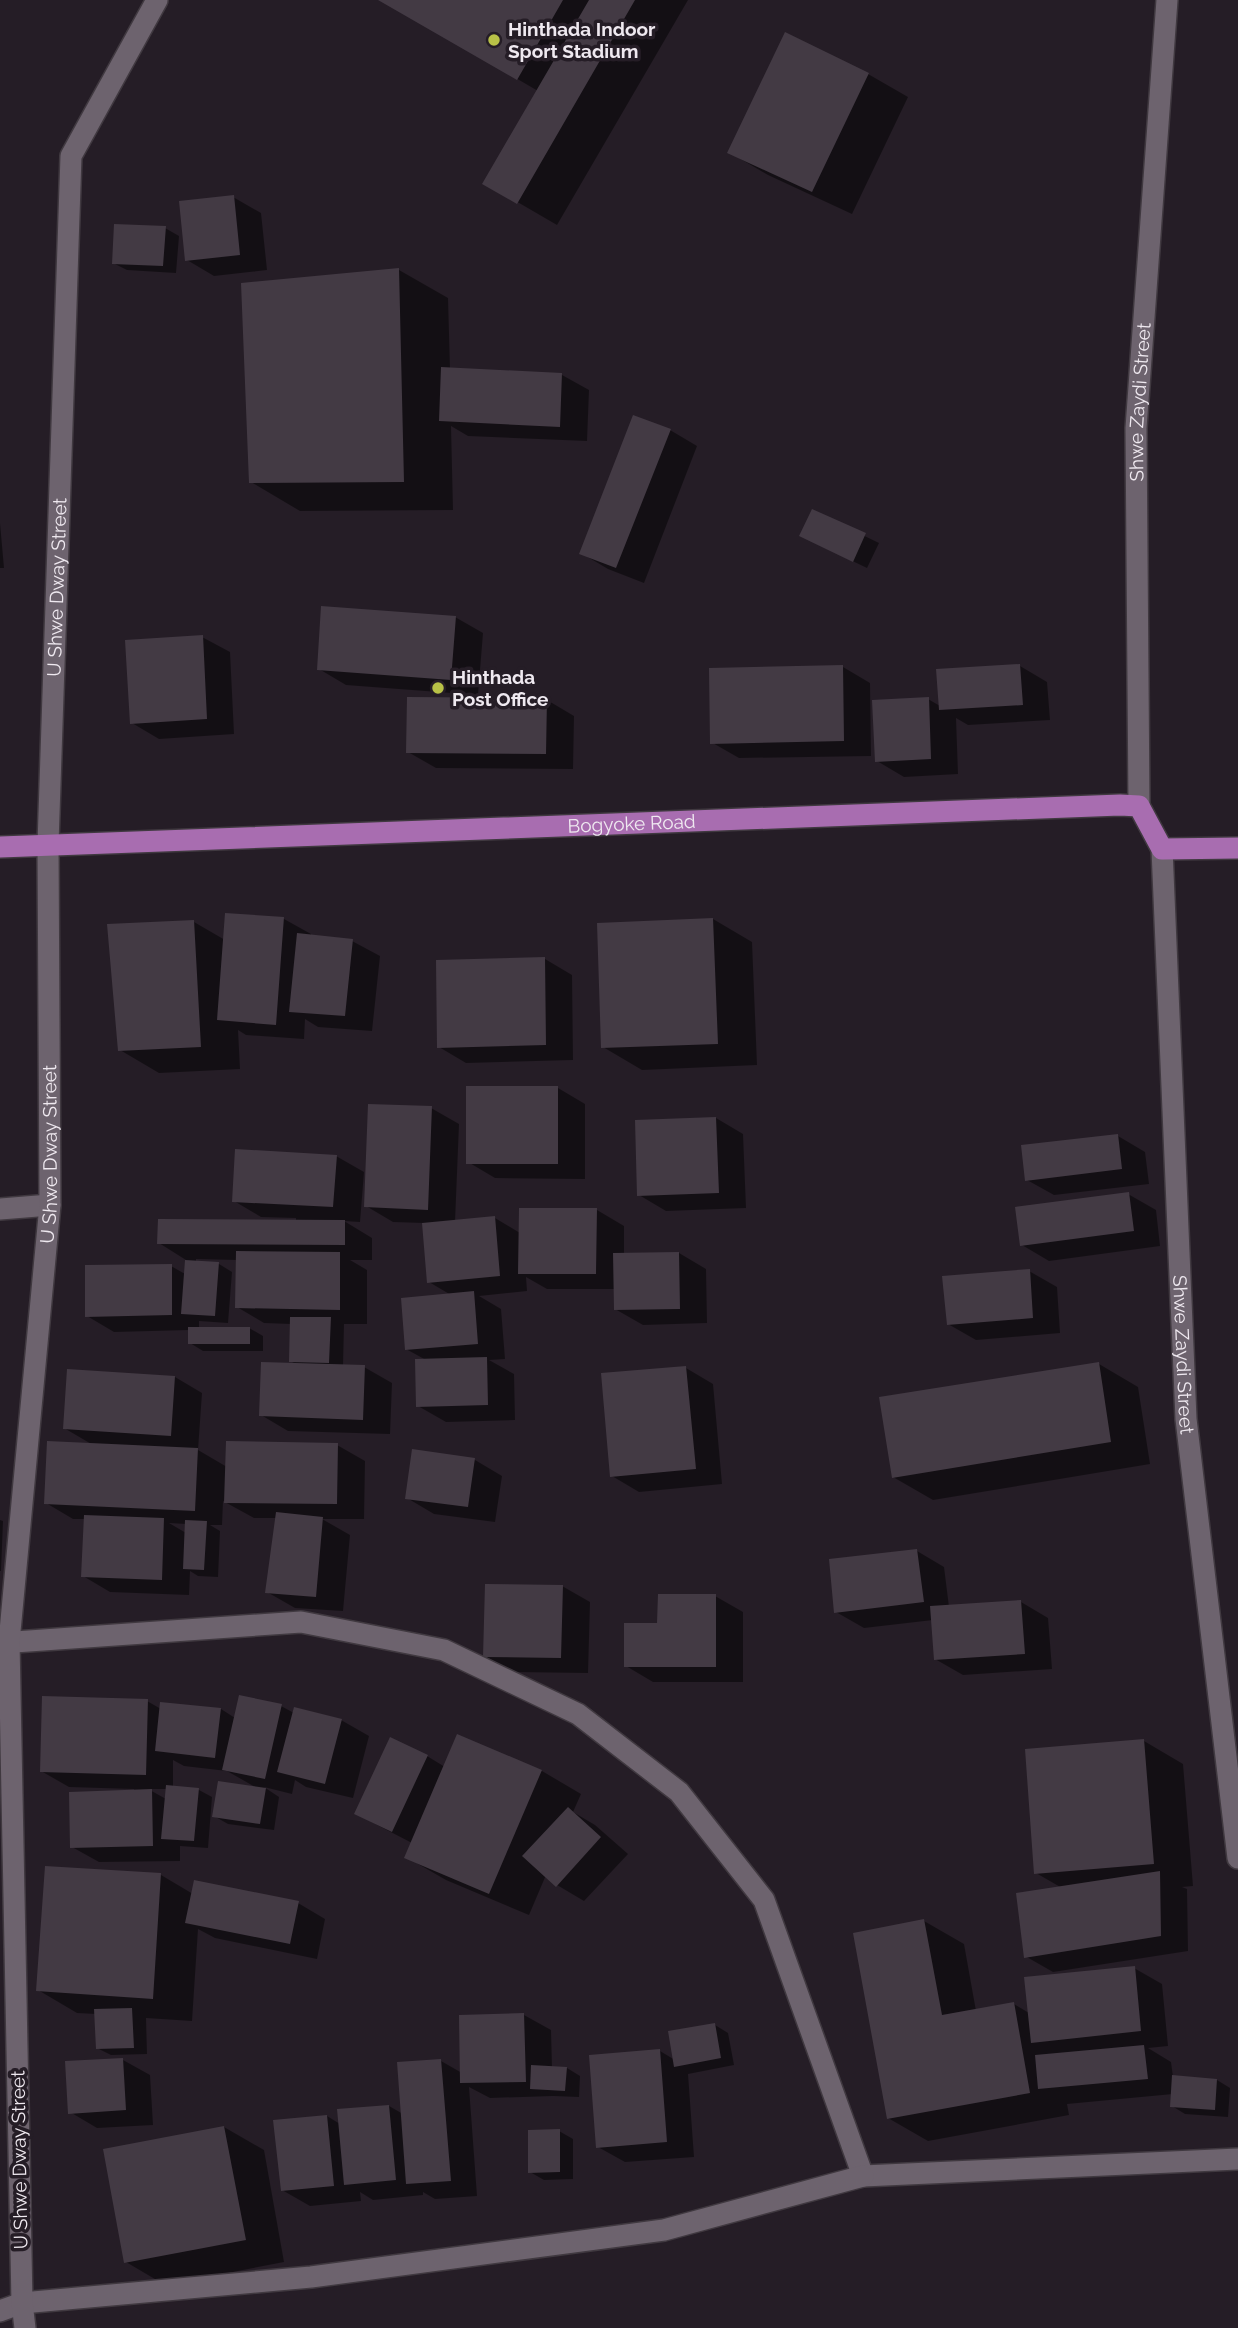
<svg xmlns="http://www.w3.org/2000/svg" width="1238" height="2328" font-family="Raleway,sans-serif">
<rect width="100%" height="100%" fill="#251d26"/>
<path fill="#0007" fill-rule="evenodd" d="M382,0H688L557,225L485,183L538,91Z
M786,35L868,74L908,97L852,214L768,175L729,152Z
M233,197L261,213L267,270L214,276L187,260Z
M165,228L179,236L176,273L127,270L113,263Z
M399,270L448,298L450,369L562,375L589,390L587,441L468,436L451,426L453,510L300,511L251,482Z
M670,430L697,446L644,583L608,569L581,553Z
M813,511L879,543L867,568L815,543Z
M0,523L4,568H0Z
M455,617L483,633L478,695L346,685L319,669Z
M202,637L230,652L234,734L159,739L132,723Z
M1020,666L1047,682L1050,720L968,725L956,718L958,774L904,777L877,761L928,699L940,706Z
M843,667L870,683L871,756L739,758L711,742Z
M547,700L574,716L573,769L436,768L408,752Z
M227,914L284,919L311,934V936L352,941L380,956L372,1031L318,1027L305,1019L304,1039L246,1035L238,1030L240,1069L159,1073L120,1050L194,922L225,940Z
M713,919L752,942L757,1065L642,1070L603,1047Z
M545,959L572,975L573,1060L466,1063L439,1047Z
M558,1088L585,1104V1179L495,1178L468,1162Z
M431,1108L459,1124L455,1222L495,1218L520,1233L597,1210L624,1226V1255L679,1253L706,1269L707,1323L643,1325L615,1309V1289H547L526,1277L527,1291L479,1296L501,1309L505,1359L489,1360L514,1374L515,1420L446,1422L418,1406L426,1360L406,1349L451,1295L429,1282L424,1223L393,1222L366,1206Z
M716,1118L743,1134L746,1208L666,1211L639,1195Z
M1118,1136L1145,1152L1149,1184L1054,1195L1027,1180Z
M336,1156L364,1172L360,1222L344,1221L372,1238V1260H350L367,1270V1324H344L343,1366L364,1367L392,1383L390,1434L288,1431L261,1415L298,1365L290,1361L291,1324L264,1323L237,1307V1260L196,1259V1262L219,1264L232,1272L228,1323L199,1321V1329L249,1328L263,1336V1351H203L190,1343L189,1330L114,1332L87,1316L171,1266L185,1274L186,1260L159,1243L296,1222V1218L261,1217L234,1201Z
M1128,1194L1156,1210L1160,1246L1049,1261L1022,1245Z
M1029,1271L1057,1287L1060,1333L976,1340L948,1324Z
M1099,1364L1138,1387L1150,1464L933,1500L893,1477Z
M686,1368L713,1384L722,1484L639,1492L612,1476Z
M175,1377L202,1393L198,1450L227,1467L337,1445L365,1461L364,1519H322L350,1535L343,1611L295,1608L267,1592L277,1518H254L223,1501L222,1525H210L220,1531L218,1577L198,1576L190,1571L189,1595L110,1592L83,1576L85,1519H73L46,1503L93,1445L64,1428ZM169,1523L186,1524V1533Z
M475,1460L502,1476L495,1522L434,1514L407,1498Z
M0,1520L3,1521L1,1571H0Z
M917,1551L944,1567L949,1607L1021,1602L1048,1618L1052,1669L963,1675L935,1659L933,1620L864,1628L836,1612Z
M562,1586L590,1602L588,1673L513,1672L485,1656Z
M715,1596L743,1612V1682H653L626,1666L659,1624Z
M147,1701L161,1709H221L235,1718L281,1706L294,1713L341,1720L369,1736L353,1798L306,1787L295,1780L292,1794L264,1787L279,1797L274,1830L228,1824L214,1816L257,1788L227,1771L184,1766L173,1760V1787L199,1790L212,1797L208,1848L180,1846V1861L99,1862L72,1847L134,1792V1789L69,1787L41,1771ZM148,1789H167L166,1799Z
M458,1736L542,1771L581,1794L573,1812L595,1825L628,1854L584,1901L557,1885L546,1875L529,1915L446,1880L406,1857L412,1843L356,1814L427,1756L445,1767Z
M1144,1741L1183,1764L1193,1886L1182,1887L1187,1889L1188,1951L1053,1972L1025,1956L1062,1888L1036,1873Z
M46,1867L161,1875L193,1894L298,1903L325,1919L317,1959L215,1938L198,1929L192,2021L146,2018L147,2054L111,2055L97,2048L96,2014L77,2013L38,1990Z
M924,1921L964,1944L976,2011L1014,2004L1029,2013L1134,1968L1162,1984L1168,2046L1148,2048L1171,2062L1173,2077L1217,2080L1230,2088L1228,2117L1185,2114L1172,2106L1173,2094L1067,2104L1069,2115L928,2141L888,2118Z
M524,2015L551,2030L552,2068H567L580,2076L579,2097L553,2096L490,2098L469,2087L477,2196L435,2199L423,2192V2195L373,2200L360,2192L361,2201L310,2206L282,2190L327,2116L340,2124L389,2106L403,2114L441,2061L462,2073Z
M715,2025L728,2033L734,2065L688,2074L694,2157L625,2162L598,2147L660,2051L675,2060Z
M123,2060L150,2075L153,2125L97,2128L70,2112Z
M224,2127L264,2150L284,2262L165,2285L126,2262Z
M559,2131L573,2139V2179L544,2180L530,2172Z"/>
<path fill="#433a44" d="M378,0H563L517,80Z
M589,0H635L517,204L482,184Z
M785,32L869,73L812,192L727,153Z
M234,195L240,255L185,261L179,201Z
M114,224L166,226L163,266L112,264Z
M399,268L404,482L249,483L241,283Z
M441,367L562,373L560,427L439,421Z
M633,415L671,429L616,568L579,554Z
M812,509L866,533L853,562L799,536Z
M321,606L456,616L451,680L317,670Z
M203,635L207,719L130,724L125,640Z
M1020,664L1023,705L939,710L936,669Z
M843,665L844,741L710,744L709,668Z
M407,697L547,698L546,754L406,753Z
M929,697L931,759L875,762L872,700Z
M225,913L284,917L276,1025L217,1020Z
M713,918L718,1044L601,1048L597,923Z
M194,920L201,1047L118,1051L107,924Z
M297,933L353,939L345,1016L289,1012Z
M545,957L546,1045L437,1048L436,960Z
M466,1086H558V1164H466Z
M368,1104L432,1106L428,1210L364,1207Z
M716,1117L719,1193L637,1196L635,1120Z
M1118,1134L1122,1169L1025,1181L1021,1145Z
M235,1149L337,1155L333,1207L232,1202Z
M1129,1192L1134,1231L1020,1246L1015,1207Z
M519,1208H597L596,1274H518Z
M495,1216L500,1276L427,1283L422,1223Z
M158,1219L345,1220V1245L157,1244Z
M236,1251L340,1252V1310L235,1308Z
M679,1252L680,1309L614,1310L613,1253Z
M185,1260L219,1262L215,1316L181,1314Z
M172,1264V1315L85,1317V1265Z
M1030,1269L1033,1318L947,1325L942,1276Z
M474,1291L478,1344L405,1350L401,1298Z
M290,1317H331L329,1363L289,1362Z
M188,1327H250V1344H188Z
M487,1357L488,1405L416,1407L415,1359Z
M261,1362L365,1365L363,1420L259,1416Z
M1099,1362L1111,1442L892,1478L879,1397Z
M686,1366L696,1469L610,1477L601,1373Z
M67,1369L175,1376L171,1436L63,1429Z
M47,1441L198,1448L195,1511L44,1504Z
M226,1441L338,1443L337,1504L224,1503Z
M412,1449L475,1458L468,1507L405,1499Z
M276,1512L323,1517L316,1597L265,1593Z
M84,1515L164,1518L162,1580L81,1577Z
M185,1520L207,1521L204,1570L183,1569Z
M917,1549L924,1602L834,1613L829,1559Z
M485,1584L563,1585L561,1658L483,1657Z
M658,1594H716V1667H624V1623H657Z
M1021,1600L1025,1654L934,1660L930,1606Z
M239,1695L282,1704L265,1779L222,1770Z
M42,1696L148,1699L146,1775L40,1772Z
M160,1702L221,1708L215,1758L155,1751Z
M294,1707L342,1719L325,1784L277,1772Z
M457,1734L542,1770L489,1894L404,1858Z
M390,1737L428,1755L392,1832L354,1814Z
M1144,1739L1154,1864L1034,1874L1025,1749Z
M218,1781L266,1788L260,1824L212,1817Z
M166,1785L199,1788L194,1841L161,1839Z
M152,1789L153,1846L70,1848L69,1792Z
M568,1807L601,1837L556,1887L522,1856Z
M45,1866L161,1873L153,1999L36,1991Z
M1160,1871L1161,1936L1024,1958L1016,1893Z
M194,1880L299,1901L290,1944L185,1923Z
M924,1919L942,2015L1014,2002L1030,2093L887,2119L853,1933Z
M1135,1966L1141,2031L1031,2043L1024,1977Z
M132,2008L134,2048L96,2049L94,2009Z
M524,2013L526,2082L460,2083L459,2015Z
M715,2023L721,2058L674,2067L668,2031Z
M1144,2045L1148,2079L1038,2089L1035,2055Z
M660,2049L667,2142L596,2148L589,2055Z
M123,2058L126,2110L68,2114L65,2061Z
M441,2059L451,2181L406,2184L397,2062Z
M531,2065L567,2067L565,2091L530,2089Z
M1172,2075L1217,2079L1215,2110L1170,2107Z
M389,2105L396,2180L344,2185L337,2109Z
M327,2115L334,2186L281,2191L273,2120Z
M224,2126L246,2240L124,2263L103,2149Z
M560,2129V2172L528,2173V2130Z"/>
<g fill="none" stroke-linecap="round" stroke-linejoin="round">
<defs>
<g id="minor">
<path id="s1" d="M1139,806L1136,428L1167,0"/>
<path id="s2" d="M1162,849L1186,1419L1238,1858"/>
<path d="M0,1209L50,1205"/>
<path d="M0,1643L301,1622L444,1650L578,1714L679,1792L764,1900L863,2176L1238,2159"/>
<path d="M0,2311L22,2303L311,2277L664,2230L863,2176"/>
<path id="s3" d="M25,2328L22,2303L9,1642L50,1205L48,844L71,156L157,0"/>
</g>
<g id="major">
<path id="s4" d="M0,847L1120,805L1139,806L1162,849L1238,848"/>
</g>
</defs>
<use href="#minor" stroke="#403940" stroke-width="24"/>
<use href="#major" stroke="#403940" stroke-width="24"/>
<use href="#minor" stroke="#6d636e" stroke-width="21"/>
<use href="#major" stroke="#a86db0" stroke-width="21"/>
</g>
<g fill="#b8c147" stroke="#251d26" stroke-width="2.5">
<circle cx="494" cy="40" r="7"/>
<circle cx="438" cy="688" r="7"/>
</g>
<g text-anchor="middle" stroke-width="7" stroke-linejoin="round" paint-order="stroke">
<g font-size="19" font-weight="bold" fill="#efe9f0" stroke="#251d26" text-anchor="start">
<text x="508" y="36">Hinthada Indoor<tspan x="508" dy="22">Sport Stadium</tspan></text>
<text x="452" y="684">Hinthada<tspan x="452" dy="22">Post Office</tspan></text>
</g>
<g font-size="19" fill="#efe9f0" stroke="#251d26">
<text dy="7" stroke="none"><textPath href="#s1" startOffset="404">Shwe Zaydi Street</textPath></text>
<text dy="7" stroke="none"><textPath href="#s3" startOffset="1743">U Shwe Dway Street</textPath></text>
<text dy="7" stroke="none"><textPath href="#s4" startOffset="632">Bogyoke Road</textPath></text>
<text dy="7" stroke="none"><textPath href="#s3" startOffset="1176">U Shwe Dway Street</textPath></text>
<text dy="7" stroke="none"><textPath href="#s2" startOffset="506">Shwe Zaydi Street</textPath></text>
<text transform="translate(19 2160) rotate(-91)" y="7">U Shwe Dway Street</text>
</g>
</g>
</svg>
